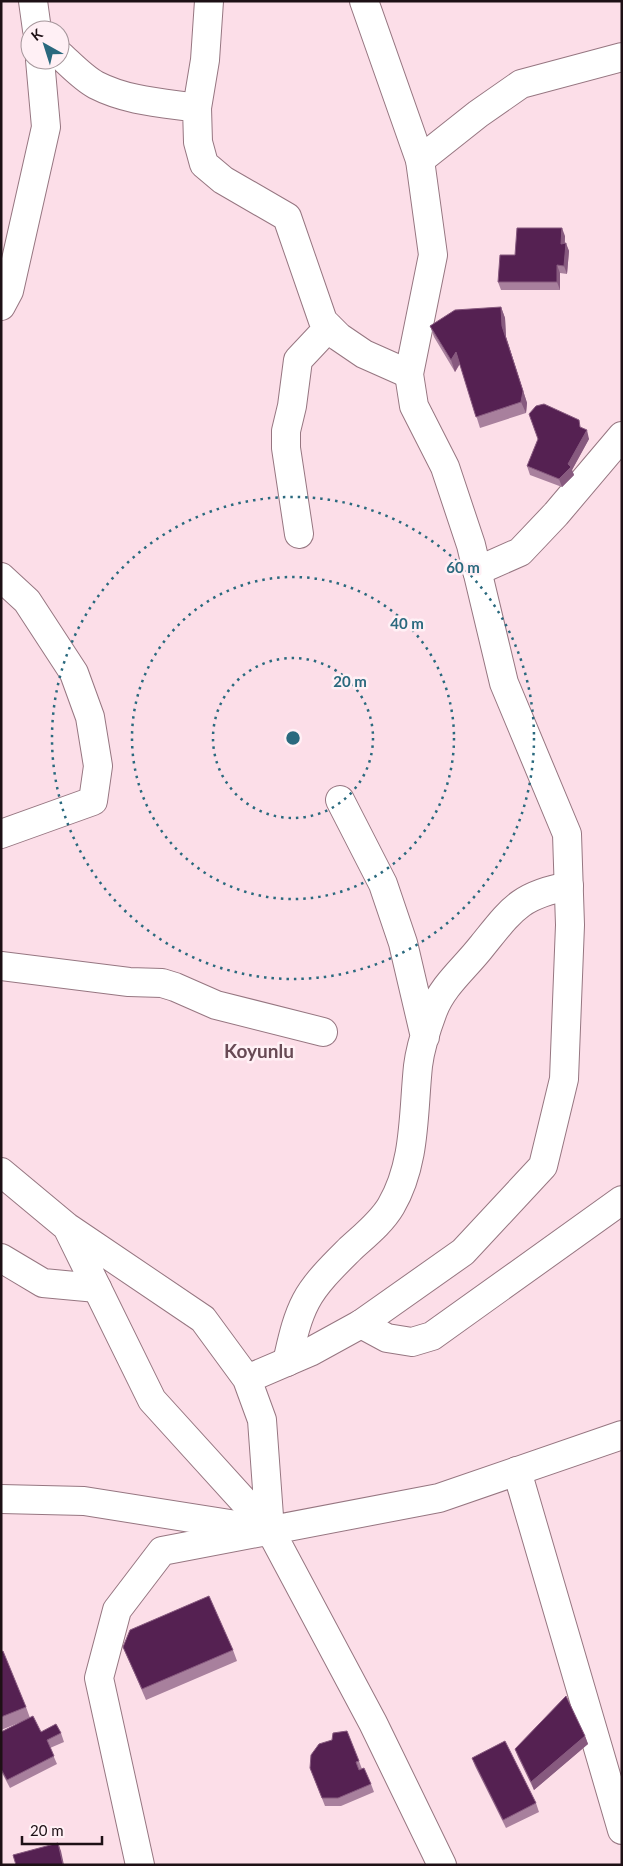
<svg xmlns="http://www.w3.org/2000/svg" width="623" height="1866" font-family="Lato,sans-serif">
<rect width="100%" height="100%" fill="#fcdee8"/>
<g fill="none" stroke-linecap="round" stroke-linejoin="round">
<defs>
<path id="street" d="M33,1L37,30
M209,1L205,60L197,108L198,142L204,164L223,180L287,217L323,321L339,337L364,354L409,374
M60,55C71,65 83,78 96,85C127,101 163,103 197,108
M420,160L478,114L521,84L622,57
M1,306L9,291L46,127L40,60
M299,534L286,448V431L292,406L298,360L329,327
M477,571L520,552L556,514L622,436
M1,577L27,601L74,673L90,717L98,766L93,801L1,834
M340,800L383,884L403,943L425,1037
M1,966L129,982L162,983L175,987L216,1005L323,1032
M1,1258L43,1283L97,1288
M361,1324L387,1338L412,1342L432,1336L622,1200
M287,1362C292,1341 296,1320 306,1301C316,1282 335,1264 350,1249C364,1236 381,1223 391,1206C416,1163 413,1114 418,1066C420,1050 427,1027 433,1011C443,985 465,968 482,946C512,909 520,895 569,886
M517,1471L622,1830
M1,1499L84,1501L267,1530"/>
<path id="secondary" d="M1,1172L67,1227L203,1319L247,1379L262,1420L270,1530
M67,1227L152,1400L270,1530L373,1723L442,1865
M247,1379L310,1352L361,1324L463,1252L543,1166L564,1079L570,925L567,834L504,683L471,545L445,467L414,406L409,374L433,255L420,160L364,1
M140,1865L99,1678L117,1610L162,1551L439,1498L622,1435"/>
</defs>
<use href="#street" stroke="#967681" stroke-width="30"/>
<use href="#secondary" stroke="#967681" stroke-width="30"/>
<use href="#street" stroke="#fff" stroke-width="28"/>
<use href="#secondary" stroke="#fff" stroke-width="28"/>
</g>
<path fill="#a8809d" d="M565,236V243L569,251L567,274L560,273V290H501L498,282L515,255Z
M501,307L505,318L506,337L527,403L526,413L480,428L460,364L455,372L434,337L430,326Z
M582,428L589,439L572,470L574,475L562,487L530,475L527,466Z
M123,1647L233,1650L237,1661L146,1700Z
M1,1652L26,1707L30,1718L41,1732L61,1733L64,1742L50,1748L57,1764L10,1788L1,1771V1732L21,1722L1,1730Z
M585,1736L588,1744L534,1790L518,1757L515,1749Z
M472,1758L536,1803L539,1812L506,1828L475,1766Z
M359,1761L362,1769L371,1784L374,1792L341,1806H325L310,1768Z"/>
<path fill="#875a7f" d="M562,228L565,236L564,252L561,244Z
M566,243L569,251L567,274L564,266Z
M557,265L560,273V290L557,282Z
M501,307L505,318L506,337L527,403L526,413L521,402L502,326Z
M456,352L460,363L455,372L451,360Z
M587,430L589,439L572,470L574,475L562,487L559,479Z
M585,1736L588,1744L534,1790L531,1782Z
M58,1843L61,1851L64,1865H63Z"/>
<path fill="#552152" stroke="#875a7f" d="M517,228H562L561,244L566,243L564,266L557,265V282H498L500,255H515Z
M501,307L502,326L523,391L521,402L476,417L456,352L451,360L430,326L455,310Z
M544,404L579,420L580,427L587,430L568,464L571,467L559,479L527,466L538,439L529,414L536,406Z
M209,1596L233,1650L142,1689L123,1647L130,1630Z
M3,1651L26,1707L1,1717V1652Z
M566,1696L585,1736L531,1782L515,1749Z
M33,1716L41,1732L56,1724L61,1733L47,1740L54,1756L7,1780L1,1769V1732Z
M347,1731L359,1761L356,1762L359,1770L364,1768L371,1784L338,1798H322L310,1768L311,1755L319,1744L332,1740L333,1733Z
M505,1741L536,1803L503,1820L472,1758Z
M58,1843L63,1865H16L13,1855Z"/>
<g fill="none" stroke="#2a697e" stroke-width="2.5" stroke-dasharray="2.5 5">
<circle cx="293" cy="738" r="80"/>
<circle cx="293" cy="738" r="161"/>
<circle cx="293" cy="738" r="241"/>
</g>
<g text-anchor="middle" stroke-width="5" stroke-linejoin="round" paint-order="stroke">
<g font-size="19" font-weight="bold" fill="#684a55" stroke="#fff0f5">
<text x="259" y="1058">Koyunlu</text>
</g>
</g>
<circle cx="293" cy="738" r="8" fill="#2a697e" stroke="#fff0f5" stroke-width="2.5"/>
<g font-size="15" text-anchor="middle" font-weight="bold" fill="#2a697e" stroke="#fff0f5" stroke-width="5" stroke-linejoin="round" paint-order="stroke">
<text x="463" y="573">60 m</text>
<text x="407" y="629">40 m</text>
<text x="350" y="687">20 m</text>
</g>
<rect width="623" height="1866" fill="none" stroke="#1d1015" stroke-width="5"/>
<g transform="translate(45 45) rotate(321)"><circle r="24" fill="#fff0f5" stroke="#a5969b"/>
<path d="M0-4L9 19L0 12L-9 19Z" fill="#2a697e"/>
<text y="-8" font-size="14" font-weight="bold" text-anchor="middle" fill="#1d1015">K</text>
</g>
<path d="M22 1836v8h80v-8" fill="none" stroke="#1d1015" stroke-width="2.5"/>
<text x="30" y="1836" font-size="15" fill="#1d1015" stroke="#fff0f5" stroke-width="4" paint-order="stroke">20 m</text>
</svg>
